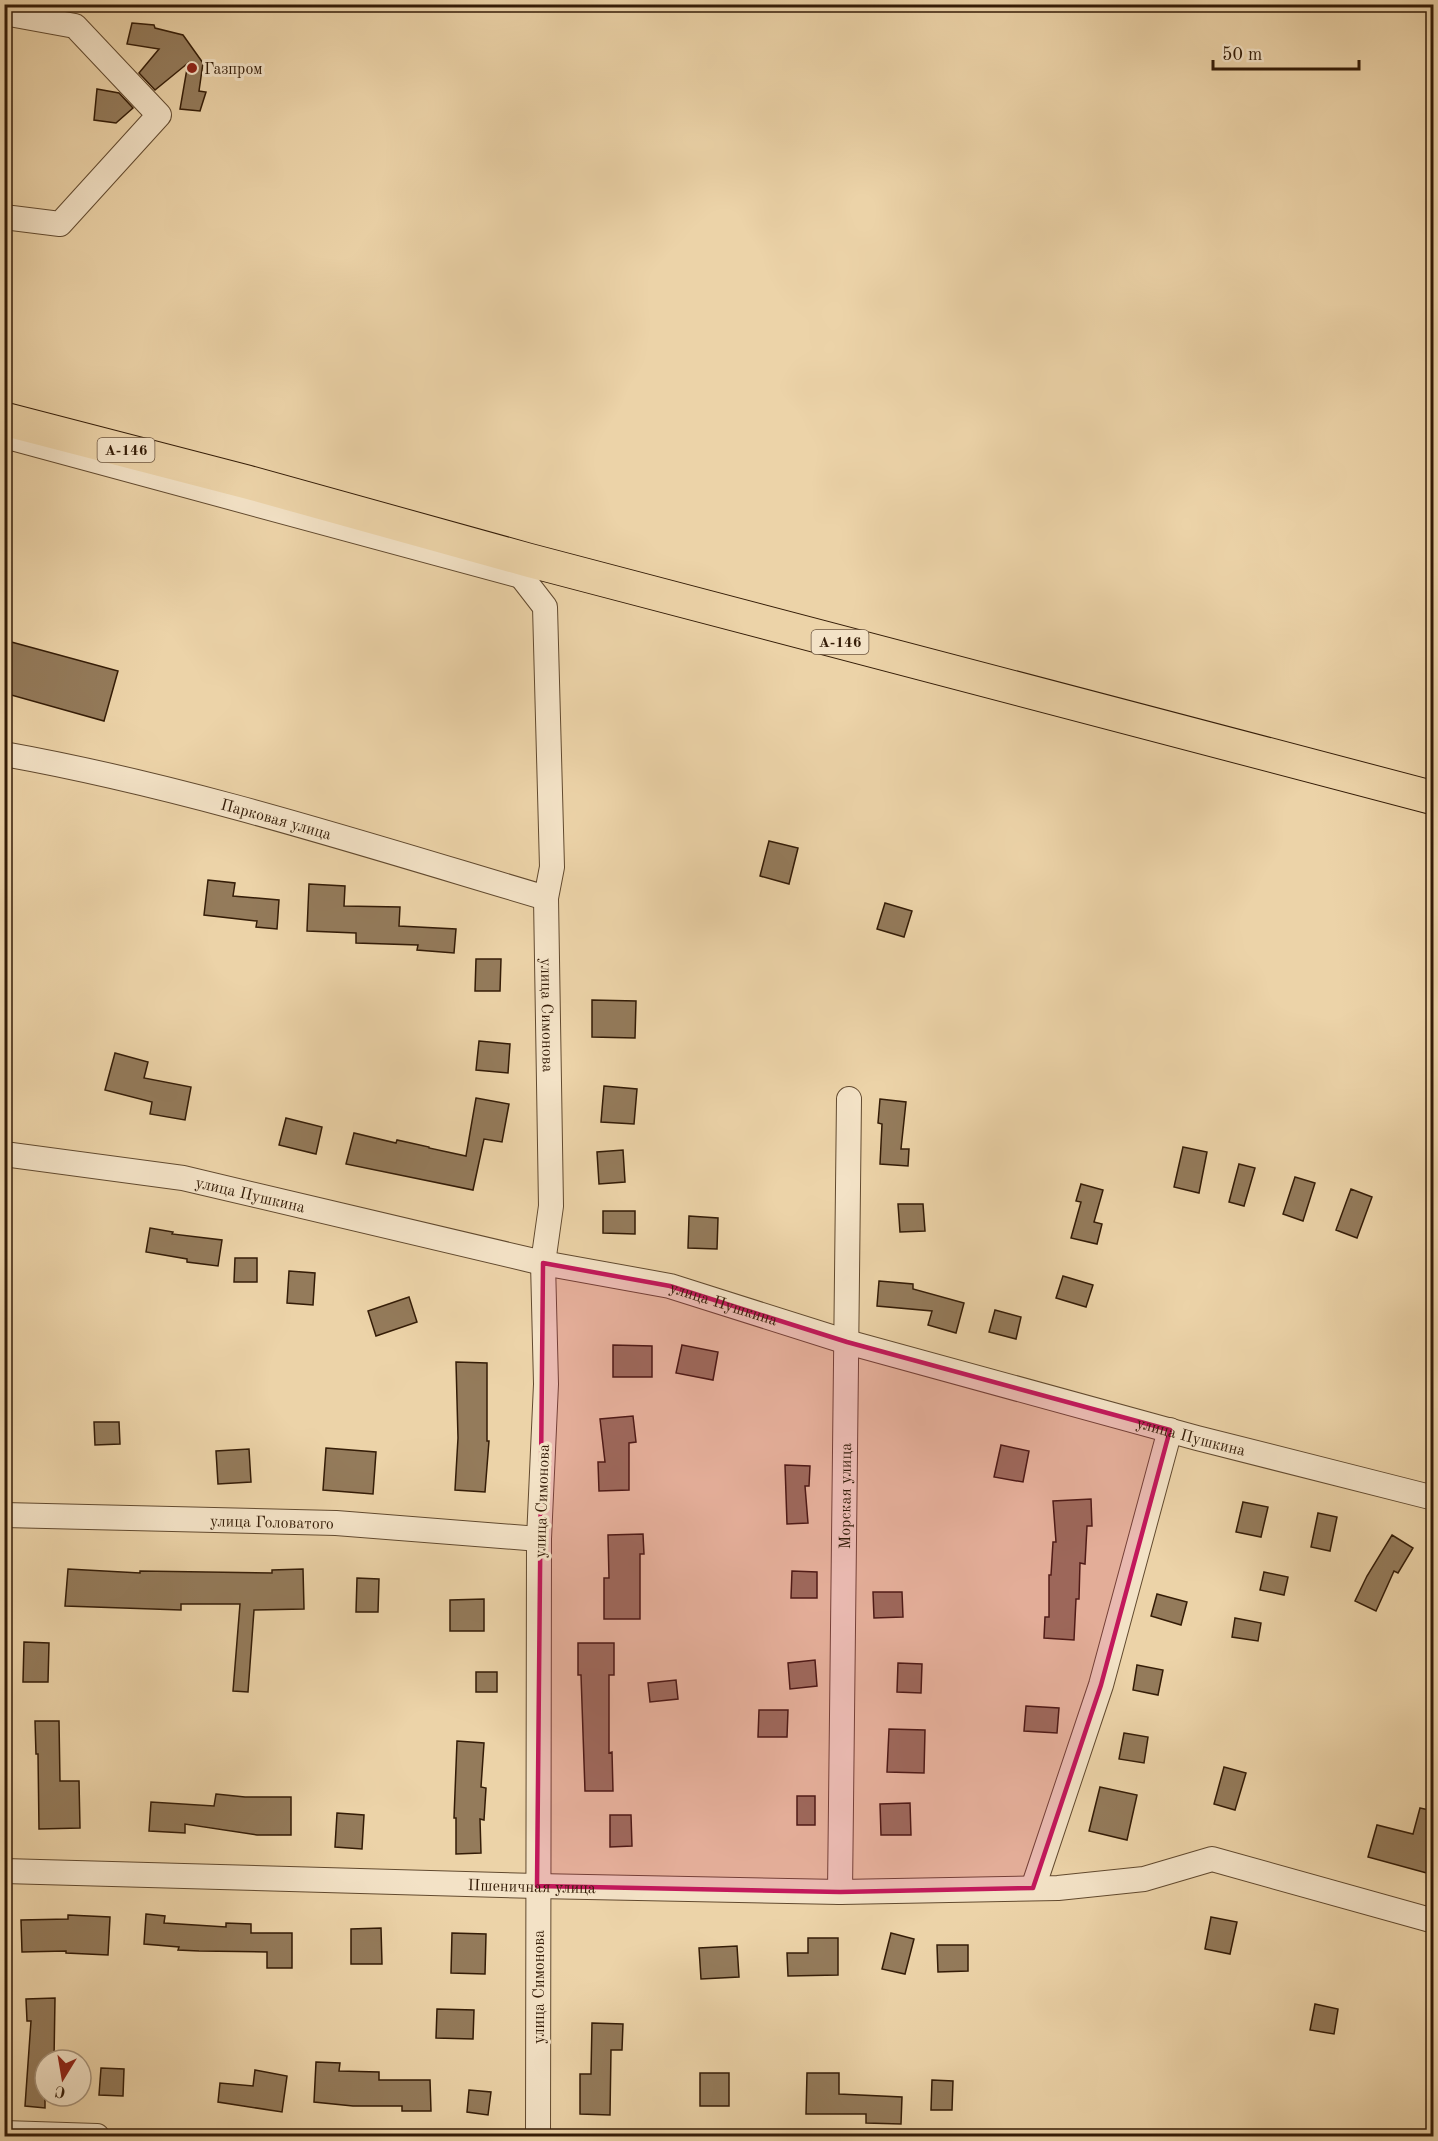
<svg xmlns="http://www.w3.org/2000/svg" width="1438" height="2141" font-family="'Old Standard TT',serif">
<rect width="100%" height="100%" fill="#ecd3a8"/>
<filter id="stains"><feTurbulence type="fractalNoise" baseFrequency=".00333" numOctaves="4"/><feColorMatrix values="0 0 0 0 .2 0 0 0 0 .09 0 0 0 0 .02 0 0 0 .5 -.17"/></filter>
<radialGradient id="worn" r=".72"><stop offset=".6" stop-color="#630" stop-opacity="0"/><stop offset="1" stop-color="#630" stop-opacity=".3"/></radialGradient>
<path fill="#947b5b" stroke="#341c07" stroke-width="1.5" d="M132,23L154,25L155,28L183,35L203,63L199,91L206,92L200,111L180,109L188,63L155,90L139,73L159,49L127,44Z
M97,89L119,93L133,108L116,123L94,120Z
M4,640L118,671L104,721L4,693Z
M769,841L798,848L789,884L760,876Z
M208,880L235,883L233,896L279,900L277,929L256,927L257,921L204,915Z
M309,884L345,886L344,906L400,907L399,926L456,929L454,953L417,950L418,945L356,943V933L307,931Z
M885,903L912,911L904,937L877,929Z
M476,959H501L500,991H475Z
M592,1000L636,1001L635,1038L592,1037Z
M479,1041L510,1044L508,1073L476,1070Z
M115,1053L148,1062L144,1078L191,1087L185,1120L150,1114L152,1102L105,1090Z
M604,1086L637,1089L634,1124L601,1122Z
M476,1098L509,1104L502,1142L484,1139L473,1190L346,1164L354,1133L396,1143L397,1140L429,1147V1148L466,1156Z
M880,1099L906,1102L901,1149H909L908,1166L880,1164L882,1124L878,1123Z
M286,1118L322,1127L316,1154L279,1145Z
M1183,1147L1207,1152L1199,1193L1174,1187Z
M623,1150L625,1182L599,1184L597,1152Z
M1239,1164L1255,1168L1244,1206L1229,1202Z
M1295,1177L1315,1183L1303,1221L1283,1214Z
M1081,1184L1103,1190L1094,1222L1102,1224L1097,1244L1071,1238L1081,1202L1076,1201Z
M1351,1189L1372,1197L1357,1238L1336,1230Z
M898,1204H923L925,1231L900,1232Z
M603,1211H635V1234L603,1233Z
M689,1216L718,1218L717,1249L688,1248Z
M150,1228L173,1232L172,1234L222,1240L218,1266L187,1262V1259L146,1252Z
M235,1258H257V1282H234Z
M289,1271L315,1273L313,1305L287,1303Z
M1063,1276L1093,1285L1086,1307L1056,1298Z
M879,1281L913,1284V1289L964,1303L956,1333L928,1325L932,1311L877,1306Z
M409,1297L417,1322L376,1336L368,1311Z
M995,1310L1021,1317L1016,1339L989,1332Z
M613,1345L652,1346V1377H613Z
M682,1345L718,1352L713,1380L676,1373Z
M456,1362L487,1363V1441H489L485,1492L455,1490L458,1438Z
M633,1416L636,1442L629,1443V1490L599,1491L598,1462H605L600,1419Z
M94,1422H119L120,1444L95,1445Z
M1001,1445L1029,1451L1023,1482L994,1477Z
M326,1448L376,1452L373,1494L323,1490Z
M249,1449L251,1482L218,1484L216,1451Z
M785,1465L810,1466L809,1486H805L808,1523L787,1524Z
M1091,1499L1092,1526H1087L1085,1564L1080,1563L1079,1599H1076L1074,1640L1044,1638L1045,1617H1049V1575H1051L1053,1542H1056L1053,1501Z
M1243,1502L1268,1507L1261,1537L1236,1532Z
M1318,1513L1337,1517L1330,1551L1311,1547Z
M643,1534L644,1554H640V1619H604V1578H609L608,1535Z
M1392,1535L1413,1548L1398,1573L1394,1571L1376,1611L1355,1601L1367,1576Z
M68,1569L140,1573V1571L272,1573V1570L303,1569L304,1609L254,1610L248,1692L233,1691L240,1604H181V1610L65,1606Z
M792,1571L817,1572V1598H791Z
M1264,1572L1288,1577L1284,1595L1260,1590Z
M357,1578L379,1579L378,1612H356Z
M873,1592H902L903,1617L874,1618Z
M1157,1594L1187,1602L1181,1625L1151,1616Z
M484,1599V1631H450V1600Z
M1235,1618L1261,1623L1258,1641L1232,1637Z
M24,1642L49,1643L48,1682H23Z
M578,1643H614V1675H609V1753L612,1752L613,1791H585L581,1675H578Z
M815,1660L817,1686L790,1689L788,1663Z
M898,1663L922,1664L921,1693L897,1692Z
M1137,1665L1163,1670L1158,1695L1133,1690Z
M476,1672H497V1692H476Z
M676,1680L678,1699L650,1702L648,1683Z
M1026,1706L1059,1708L1057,1733L1024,1731Z
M759,1710H788L787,1737H758Z
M35,1721H59L60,1781H79L80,1828L39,1829L38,1754H36Z
M889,1729L925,1730L924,1773L887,1772Z
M1124,1733L1148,1737L1144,1763L1119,1759Z
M457,1741L484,1743L481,1787L486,1788L484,1820L480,1819L481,1853L456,1854V1818H454Z
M1224,1767L1246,1773L1235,1810L1214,1804Z
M1100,1787L1137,1795L1127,1840L1089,1831Z
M216,1794L245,1797H291V1835H257L185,1824V1833L149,1831L151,1802L214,1806Z
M797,1796H815V1825H797Z
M910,1803L911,1835H881L880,1804Z
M1420,1808L1434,1811V1875L1368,1857L1377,1825L1413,1834Z
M337,1813L364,1815L362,1849L335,1847Z
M610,1815H631L632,1846L610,1847Z
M146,1914L165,1916L164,1923L226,1927V1923L251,1924V1933H292V1968H267V1952L199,1951L178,1950L179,1947L144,1944Z
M68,1915L110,1917L108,1955L66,1953V1951L22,1952L21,1920L68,1919Z
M1211,1917L1237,1922L1230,1954L1205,1949Z
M381,1928L382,1964H351V1929Z
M452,1933L486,1934L485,1974L451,1973Z
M891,1933L914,1939L905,1974L882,1969Z
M808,1938H838V1975L788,1976L787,1953H808Z
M937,1945H968V1971L938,1972Z
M737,1946L739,1977L701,1979L699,1948Z
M55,1998L54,2060H45V2108L25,2106L31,2021H27L26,1999Z
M1315,2004L1338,2009L1334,2034L1310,2030Z
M437,2009L474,2010L473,2039L436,2038Z
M592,2023L623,2024L622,2050H611L610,2115L580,2114V2074H591Z
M316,2062L340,2063L339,2071L379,2072V2080H430L431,2111H402V2106H353L314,2102Z
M101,2068L124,2069L123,2096L99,2095Z
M255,2070L287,2076L282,2112L218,2102L220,2083L253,2086Z
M700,2073H729V2106H700Z
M807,2073H839V2094L902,2097L901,2124L866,2123V2114H806Z
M932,2080L953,2081L952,2110H931Z
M469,2090L491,2092L488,2115L467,2112Z"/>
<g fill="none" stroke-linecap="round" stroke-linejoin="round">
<defs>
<g id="minor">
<path d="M4,13L75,26L159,115L60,224L4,217"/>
<path d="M4,436L521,576L527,562"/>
<path id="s1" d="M521,576L545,607L552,867L546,898L551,1206L543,1263L546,1384L539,1539L538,2136"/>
<path id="s2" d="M4,754C188,787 367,845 546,898"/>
<path id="s3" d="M4,1154L183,1178L543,1263L670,1286L847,1342L1197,1438L1434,1498"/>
<path id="s4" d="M4,1515L336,1523L539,1539"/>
<path id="s5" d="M4,1871L537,1886L840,1892L1058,1888L1144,1879L1212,1859L1434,1921"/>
<path d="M1033,1888L1101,1685L1170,1430"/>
<path id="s6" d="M840,1892L849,1099"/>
<path d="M4,2133L97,2136"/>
</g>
<path id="highway" d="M4,419L247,482L528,560L1434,798"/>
</defs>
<use href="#minor" stroke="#624a2f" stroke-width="26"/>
<use href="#highway" stroke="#341c07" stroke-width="35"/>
<use href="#minor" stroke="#f3e2c6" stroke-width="24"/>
<use href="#highway" stroke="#ecd3a8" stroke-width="33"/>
</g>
<path fill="#c2185b" fill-opacity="0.2" stroke="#c2185b" stroke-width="4.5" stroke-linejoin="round" d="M543,1263L670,1286L847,1342L1170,1430L1101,1685L1033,1888L840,1892L537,1886Z"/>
<circle fill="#8f2418" stroke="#f3e2c6" stroke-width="2" cx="192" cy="68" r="6"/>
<g text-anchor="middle" stroke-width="6" stroke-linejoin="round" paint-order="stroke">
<g fill="#f3e2c6" stroke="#6d5740" stroke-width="1.5">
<rect x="97.5" y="438" width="57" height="24" rx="4.5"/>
<rect x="811.5" y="630" width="57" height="24" rx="4.5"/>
</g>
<g font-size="15" font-weight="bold" fill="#341c07">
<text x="126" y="455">А-146</text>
<text x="840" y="647">А-146</text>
</g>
<g font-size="16" fill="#341c07" stroke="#f3e2c6" text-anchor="start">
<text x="204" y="74">Газпром</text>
</g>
<g font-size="16" fill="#341c07" stroke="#f3e2c6">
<text dy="6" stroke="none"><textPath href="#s2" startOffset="280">Парковая улица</textPath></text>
<text dy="6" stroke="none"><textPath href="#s1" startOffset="448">улица Симонова</textPath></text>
<text dy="6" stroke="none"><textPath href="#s3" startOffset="250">улица Пушкина</textPath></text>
<text dy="6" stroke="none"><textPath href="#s3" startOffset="736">улица Пушкина</textPath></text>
<text dy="6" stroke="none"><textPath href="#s3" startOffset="1222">улица Пушкина</textPath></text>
<text dy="6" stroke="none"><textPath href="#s6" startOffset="396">Морская улица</textPath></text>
<text transform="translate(541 1501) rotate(-88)" y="6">улица Симонова</text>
<text dy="6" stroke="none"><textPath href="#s4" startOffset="268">улица Головатого</textPath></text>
<text dy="6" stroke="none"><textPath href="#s5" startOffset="528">Пшеничная улица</textPath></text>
<text transform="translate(538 1987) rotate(-90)" y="6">улица Симонова</text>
</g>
</g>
<rect width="1438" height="2141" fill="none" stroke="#ecd3a8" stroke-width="24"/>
<rect x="6" y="6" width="1426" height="2129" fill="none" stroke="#341c07" stroke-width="3"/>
<rect x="12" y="12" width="1414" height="2117" fill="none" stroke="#341c07" stroke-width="1.5"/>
<g transform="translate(63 2078) rotate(191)"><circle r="28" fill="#f3e2c6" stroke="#a7937a" stroke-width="1.5"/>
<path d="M0-4.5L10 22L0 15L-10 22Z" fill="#8f2418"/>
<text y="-9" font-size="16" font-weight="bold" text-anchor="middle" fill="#341c07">С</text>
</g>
<path d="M1213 60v9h146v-9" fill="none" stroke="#341c07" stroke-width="3"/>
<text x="1222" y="60" font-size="18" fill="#341c07" stroke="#f3e2c6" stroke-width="4.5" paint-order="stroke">50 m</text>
<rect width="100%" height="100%" filter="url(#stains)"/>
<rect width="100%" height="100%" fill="url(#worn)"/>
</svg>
